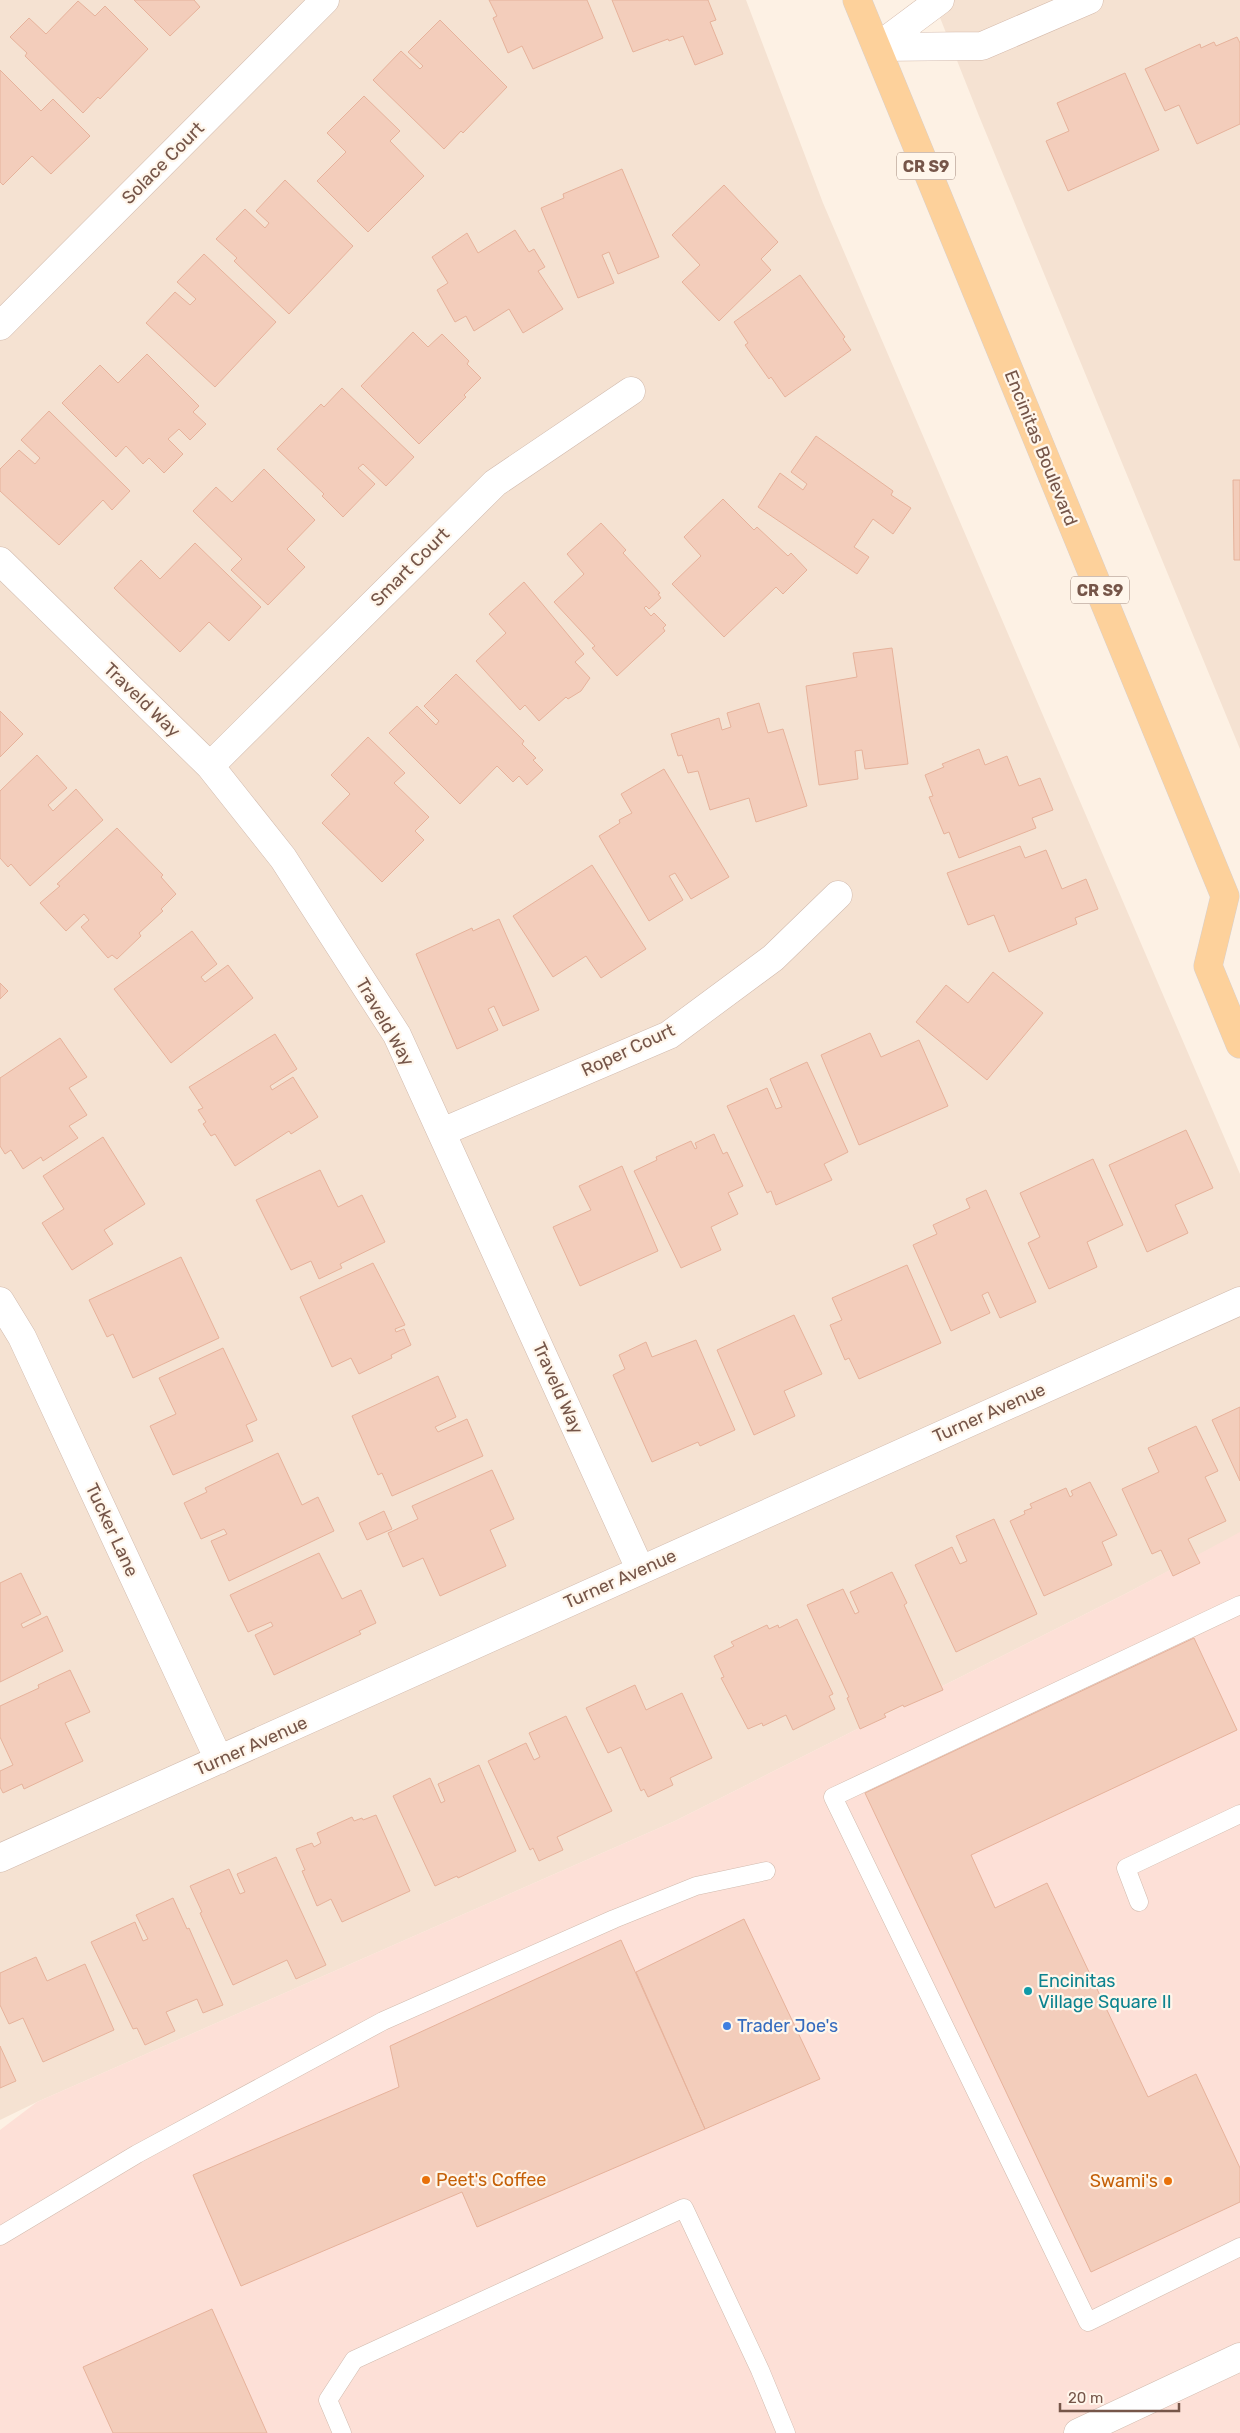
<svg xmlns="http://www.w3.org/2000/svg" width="1240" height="2433" font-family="Rubik,sans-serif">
<rect width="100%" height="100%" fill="#fdf1e4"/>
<path fill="#f5e2d2" d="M0,0H746L823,203L1240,1174V1533L1129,1592L675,1821L37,2102L0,2120Z
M933,0H1240V749L979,116Z"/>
<path fill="#fde0d7" d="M1240,1532V2433H0V2130L37,2102L675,1821L1129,1592Z"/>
<path fill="#f3cdbb" stroke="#e6b29b" d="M134,0H194L200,7L170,36Z
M489,0H587L603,38L533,69L522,46L508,53L493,18L497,16Z
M612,0H708L716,20L710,22L723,54L695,65L683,36L669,41L668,39L633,52Z
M78,1L95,16L105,6L148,49L100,99L98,97L83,113L25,56L27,53L10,37L29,18L46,34Z
M440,20L507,87L463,133L461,131L444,149L373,80L401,51L420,69L423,66L408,52Z
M1237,37L1240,43V124L1197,144L1179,105L1165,111L1145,69L1200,44L1201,48L1214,42L1216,46Z
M0,70L41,111L53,99L90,136L51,174L32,156L3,185L0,182Z
M1125,73L1159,150L1068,191L1046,141L1069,131L1057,103Z
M364,96L400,131L390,141L424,176L368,232L317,181L346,152L327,133Z
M622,169L659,257L618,274L609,252L602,255L614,283L578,298L541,208L564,198L563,194Z
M285,180L353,246L289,314L234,261L237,258L216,239L245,209L265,228L269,223L256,211Z
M724,185L778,242L761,259L771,270L719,321L682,282L700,265L672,235Z
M515,230L529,252L534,249L545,267L538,271L563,309L523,333L509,309L474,331L466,316L455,322L437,290L448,283L432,257L467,233L478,253Z
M204,254L276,322L215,387L146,323L175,292L190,305L196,299L177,282Z
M800,275L845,337L843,339L851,350L785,397L771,377L769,379L745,345L748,343L734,322Z
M413,332L428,347L442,334L469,361L467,364L481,378L464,395L466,397L419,444L361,386Z
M147,354L199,406L193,412L206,424L190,440L179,429L168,439L183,454L164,473L149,458L143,464L126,446L116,457L62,403L100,365L118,383Z
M342,388L414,457L386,486L363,464L358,468L375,484L343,517L322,496L324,494L277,449L321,404L324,407Z
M49,411L130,491L112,510L103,500L59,545L0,491V469L19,450L35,464L40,458L21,440Z
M816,436L893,491L891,495L911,508L893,534L873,519L854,547L869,557L857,574L758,507L780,473L803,490L807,484L791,472Z
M264,469L315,520L287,549L305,567L268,605L231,570L242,559L193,511L216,487L232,502Z
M1233,480H1240V560H1234Z
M723,499L754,530L757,527L788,556L791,553L807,570L783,594L776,587L724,637L672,584L701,556L684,537Z
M601,523L626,550L623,553L660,593L658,594L661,598L649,609L646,606L644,608L651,616L654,613L666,625L663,628L665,631L617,676L592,648L595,646L554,602L584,574L567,554Z
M195,543L261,607L229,641L209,622L180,652L114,588L141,560L160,579Z
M524,582L584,654L575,662L590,678L581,691L568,699L566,697L539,721L525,705L520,710L476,661L506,633L489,614Z
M892,648L908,764L865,769L862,750L855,751L858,779L819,785L806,686L857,677L853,653Z
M456,674L524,741L522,744L536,758L533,760L543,770L527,785L519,776L513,782L497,766L460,804L389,733L417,706L436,725L439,721L424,706Z
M759,703L768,733L783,729L807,806L756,822L749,798L710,810L698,771L688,773L682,755L678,756L671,734L719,718L722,730L731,727L727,713Z
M0,711L23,734L0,757Z
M368,737L405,773L394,783L429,817L415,831L424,840L382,882L322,823L350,794L331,775Z
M979,749L985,765L1007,756L1019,786L1040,778L1053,810L1032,818L1036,828L959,858L949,832L944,834L929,797L933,796L925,775L944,767L942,764Z
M37,755L67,788L48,805L53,811L76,789L103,820L30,886L11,864L8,867L0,858V791Z
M664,769L729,877L691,899L675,873L669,876L683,900L649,921L599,836L620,823L619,820L632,813L621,794Z
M117,828L163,875L161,877L176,894L161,909L163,911L139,933L141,936L117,959L112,955L108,958L81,927L89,920L84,914L66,931L40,903L60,886L57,884Z
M1020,846L1025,858L1046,850L1062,889L1086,879L1098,909L1075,918L1077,924L1009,952L994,915L968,925L947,873Z
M592,865L646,949L601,978L586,956L553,977L513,916Z
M499,919L539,1010L503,1026L494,1006L488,1009L498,1030L457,1049L416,954L472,928L473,931Z
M192,931L217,964L201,977L205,982L228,965L253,998L171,1063L114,989Z
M993,972L1043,1013L987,1080L916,1022L946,985L968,1003Z
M0,983L8,991L0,999Z
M870,1033L881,1057L919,1040L948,1106L859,1145L821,1055Z
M275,1034L297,1069L270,1086L272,1090L293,1077L318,1117L291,1134L289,1131L235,1166L215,1134L211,1136L203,1124L206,1122L198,1110L203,1108L189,1087Z
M60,1038L87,1077L69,1088L87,1115L69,1126L78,1138L43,1161L41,1157L23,1169L11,1150L5,1154L0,1146V1078Z
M807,1062L848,1152L824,1164L832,1180L776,1205L771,1191L767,1193L727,1106L767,1088L776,1109L782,1107L770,1079Z
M1186,1130L1213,1188L1175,1205L1188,1233L1147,1252L1109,1165Z
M714,1134L723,1154L727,1152L743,1186L728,1193L738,1214L711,1227L721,1250L681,1268L634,1171L657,1160L656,1157L691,1141L695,1149L697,1148L695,1143Z
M103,1137L145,1204L104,1230L113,1244L72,1270L42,1223L64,1209L43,1176Z
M1093,1159L1123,1225L1087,1242L1097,1267L1049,1289L1028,1243L1040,1237L1020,1193Z
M622,1166L658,1251L580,1286L553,1227L591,1210L579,1186Z
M320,1170L338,1207L362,1195L385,1242L340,1264L342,1268L319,1279L311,1261L291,1270L256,1200Z
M986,1190L1036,1302L1000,1318L988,1292L982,1295L990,1313L951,1331L913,1245L937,1234L933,1225L970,1208L966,1199Z
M181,1257L219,1338L133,1378L113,1334L107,1337L89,1300Z
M373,1263L405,1325L395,1329L396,1332L404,1329L411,1345L391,1355L392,1358L359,1374L351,1358L332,1367L300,1297Z
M907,1265L941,1343L859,1379L849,1358L845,1360L830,1325L842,1320L832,1298Z
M794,1315L822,1374L784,1391L795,1416L754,1435L717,1350Z
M696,1340L735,1430L700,1446L698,1442L652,1462L613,1375L625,1369L619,1355L646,1342L652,1357Z
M223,1348L257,1420L246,1425L253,1441L173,1475L150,1426L176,1414L159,1378Z
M438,1376L456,1417L435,1427L438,1432L467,1419L483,1456L392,1496L382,1473L378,1475L352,1416Z
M1240,1407V1481L1212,1420Z
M1196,1426L1218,1471L1205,1477L1226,1521L1188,1539L1200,1563L1173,1576L1161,1550L1152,1554L1122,1489L1159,1472L1148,1448Z
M278,1453L302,1505L318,1497L334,1531L229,1581L211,1541L227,1534L224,1529L201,1539L184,1503L207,1492L205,1488Z
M492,1470L514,1519L490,1530L506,1566L440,1596L423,1558L403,1567L388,1533L418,1519L412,1506Z
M1090,1482L1117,1535L1102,1542L1112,1565L1044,1596L1010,1521L1025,1514L1024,1511L1032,1508L1030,1504L1066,1488L1070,1497L1073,1495L1071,1491Z
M384,1511L392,1529L367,1540L359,1523Z
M994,1519L1037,1614L956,1652L915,1565L952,1547L960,1564L967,1561L956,1536Z
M319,1553L342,1599L361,1590L376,1623L359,1631L361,1634L274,1675L255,1635L273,1626L271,1622L248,1632L230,1595Z
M892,1572L907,1603L904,1605L943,1690L904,1707L903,1705L884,1714L886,1717L860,1729L847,1698L849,1697L807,1605L843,1589L855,1614L859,1612L850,1592Z
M21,1573L41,1614L21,1624L23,1628L47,1616L63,1651L0,1682V1583Z
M797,1619L833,1694L829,1696L835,1709L793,1730L786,1715L763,1726L762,1723L748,1729L721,1678L724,1677L714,1656L734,1646L731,1642L767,1625L769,1629L778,1625L779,1628Z
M1194,1638L1237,1730L971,1855L995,1908L1047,1883L1148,2097L1196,2074L1240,2168V2202L1091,2272L865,1793Z
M70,1670L90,1712L65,1723L83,1761L24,1789L22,1784L3,1793L0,1787V1771L13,1765L0,1737V1706L39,1688L38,1685Z
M635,1685L646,1710L682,1693L712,1758L670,1778L673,1785L648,1797L644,1789L641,1791L621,1747L608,1753L586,1708Z
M566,1716L612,1811L557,1837L563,1850L539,1861L533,1848L530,1850L488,1761L526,1743L534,1760L540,1757L529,1733Z
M479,1765L516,1851L458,1878L457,1876L435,1886L393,1796L430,1778L441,1803L445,1801L438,1784Z
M376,1815L410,1891L342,1922L331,1899L317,1906L302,1871L305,1870L296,1849L312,1843L314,1847L321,1843L317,1833L352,1817L354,1821L362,1818L363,1820Z
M276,1857L326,1965L296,1979L287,1960L233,1985L200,1913L202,1912L190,1886L229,1869L240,1894L245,1892L237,1874Z
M173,1898L187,1929L189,1928L223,2005L203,2013L197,1999L166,2012L175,2031L145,2045L137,2028L133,2029L91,1942L135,1922L143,1941L148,1939L136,1915Z
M744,1919L820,2079L705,2129L636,1972Z
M621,1940L705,2129L477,2227L462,2192L241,2286L193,2175L399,2087L390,2046Z
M36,1957L47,1981L85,1964L114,2030L43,2062L23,2018L9,2024L0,2005V1973Z
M0,2046L16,2081L0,2088Z
M212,2309L267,2433H113L83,2367Z"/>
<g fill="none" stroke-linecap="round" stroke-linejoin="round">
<defs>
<path id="lane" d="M1240,1605L833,1797L1088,2322L1240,2247
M1139,1902L1126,1868L1240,1814
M0,2236L137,2154L383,2021L614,1919L696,1886L766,1871
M342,2433L328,2400L354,2360L684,2208L760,2370L786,2433"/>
<path id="street" d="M0,326L325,0
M0,561L210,766L283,858L397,1035L640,1569
M210,766L495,483L631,391
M442,1132L669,1035L773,958L838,895
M0,1301L22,1337L219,1760
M0,1858L1240,1301
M1078,2433L1240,2357"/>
<path id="secondary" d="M877,47L982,46L1089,0
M877,47L940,0"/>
<path id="primary" d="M857,0L1225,896L1208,966L1240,1044"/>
</defs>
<use href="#lane" stroke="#d1baad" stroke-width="19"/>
<use href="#street" stroke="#d1baad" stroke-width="29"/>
<use href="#secondary" stroke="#d4b9aa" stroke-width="29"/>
<use href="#primary" stroke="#d9d0cc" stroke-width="29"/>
<use href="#lane" stroke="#fff" stroke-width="18"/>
<use href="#street" stroke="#fff" stroke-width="28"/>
<use href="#secondary" stroke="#fff" stroke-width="28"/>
<use href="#primary" stroke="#fdd19b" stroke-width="28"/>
</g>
<circle fill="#0f9aa8" stroke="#fff6eb" stroke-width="2" cx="1028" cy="1991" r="5"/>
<circle fill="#3f7fe0" stroke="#fff6eb" stroke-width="2" cx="727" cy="2026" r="5"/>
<g fill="#e8710a" stroke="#fff6eb" stroke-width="2">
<circle cx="426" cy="2180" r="5"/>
<circle cx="1168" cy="2181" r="5"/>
</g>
<g text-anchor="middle" stroke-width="4.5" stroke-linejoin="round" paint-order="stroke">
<g fill="#fff6eb" stroke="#9f867a" stroke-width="1">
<rect x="897" y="152.5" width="58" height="27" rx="4"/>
<rect x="1071" y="576.5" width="58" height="27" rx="4"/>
</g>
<g font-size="16" font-weight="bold" fill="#765649">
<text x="926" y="172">CR S9</text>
<text x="1100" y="596">CR S9</text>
</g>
<g font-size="18" fill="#765649" stroke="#fff6eb">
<text transform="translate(163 163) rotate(-45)" y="6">Solace Court</text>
<text transform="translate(1041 448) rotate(68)" y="6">Encinitas Boulevard</text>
<text transform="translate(410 567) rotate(-45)" y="6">Smart Court</text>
<text transform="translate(142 700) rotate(44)" y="6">Traveld Way</text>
<text transform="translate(385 1022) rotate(60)" y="6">Traveld Way</text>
<text transform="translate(628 1050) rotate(-25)" y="6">Roper Court</text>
<text transform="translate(558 1388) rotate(66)" y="6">Traveld Way</text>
<text transform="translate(989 1413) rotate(-24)" y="6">Turner Avenue</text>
<text transform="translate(112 1530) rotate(65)" y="6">Tucker Lane</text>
<text transform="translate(620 1579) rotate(-24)" y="6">Turner Avenue</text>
<text transform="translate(251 1746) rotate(-24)" y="6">Turner Avenue</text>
</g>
<g font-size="18" fill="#0d838f" stroke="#fff6eb" text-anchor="start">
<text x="1038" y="1987">Encinitas<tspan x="1038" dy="21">Village Square II</tspan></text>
</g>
<g font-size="18" fill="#366cbe" stroke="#fff6eb" text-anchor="start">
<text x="737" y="2032">Trader Joe's</text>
</g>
<g font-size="18" fill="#c56008" stroke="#fff6eb" text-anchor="start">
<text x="436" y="2186">Peet's Coffee</text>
<text x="1158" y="2187" text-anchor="end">Swami's</text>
</g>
</g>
<path d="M1060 2403v8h119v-8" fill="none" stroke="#765649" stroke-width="2.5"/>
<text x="1068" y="2403" font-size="15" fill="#765649" stroke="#fff6eb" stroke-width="4" paint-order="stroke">20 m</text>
</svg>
